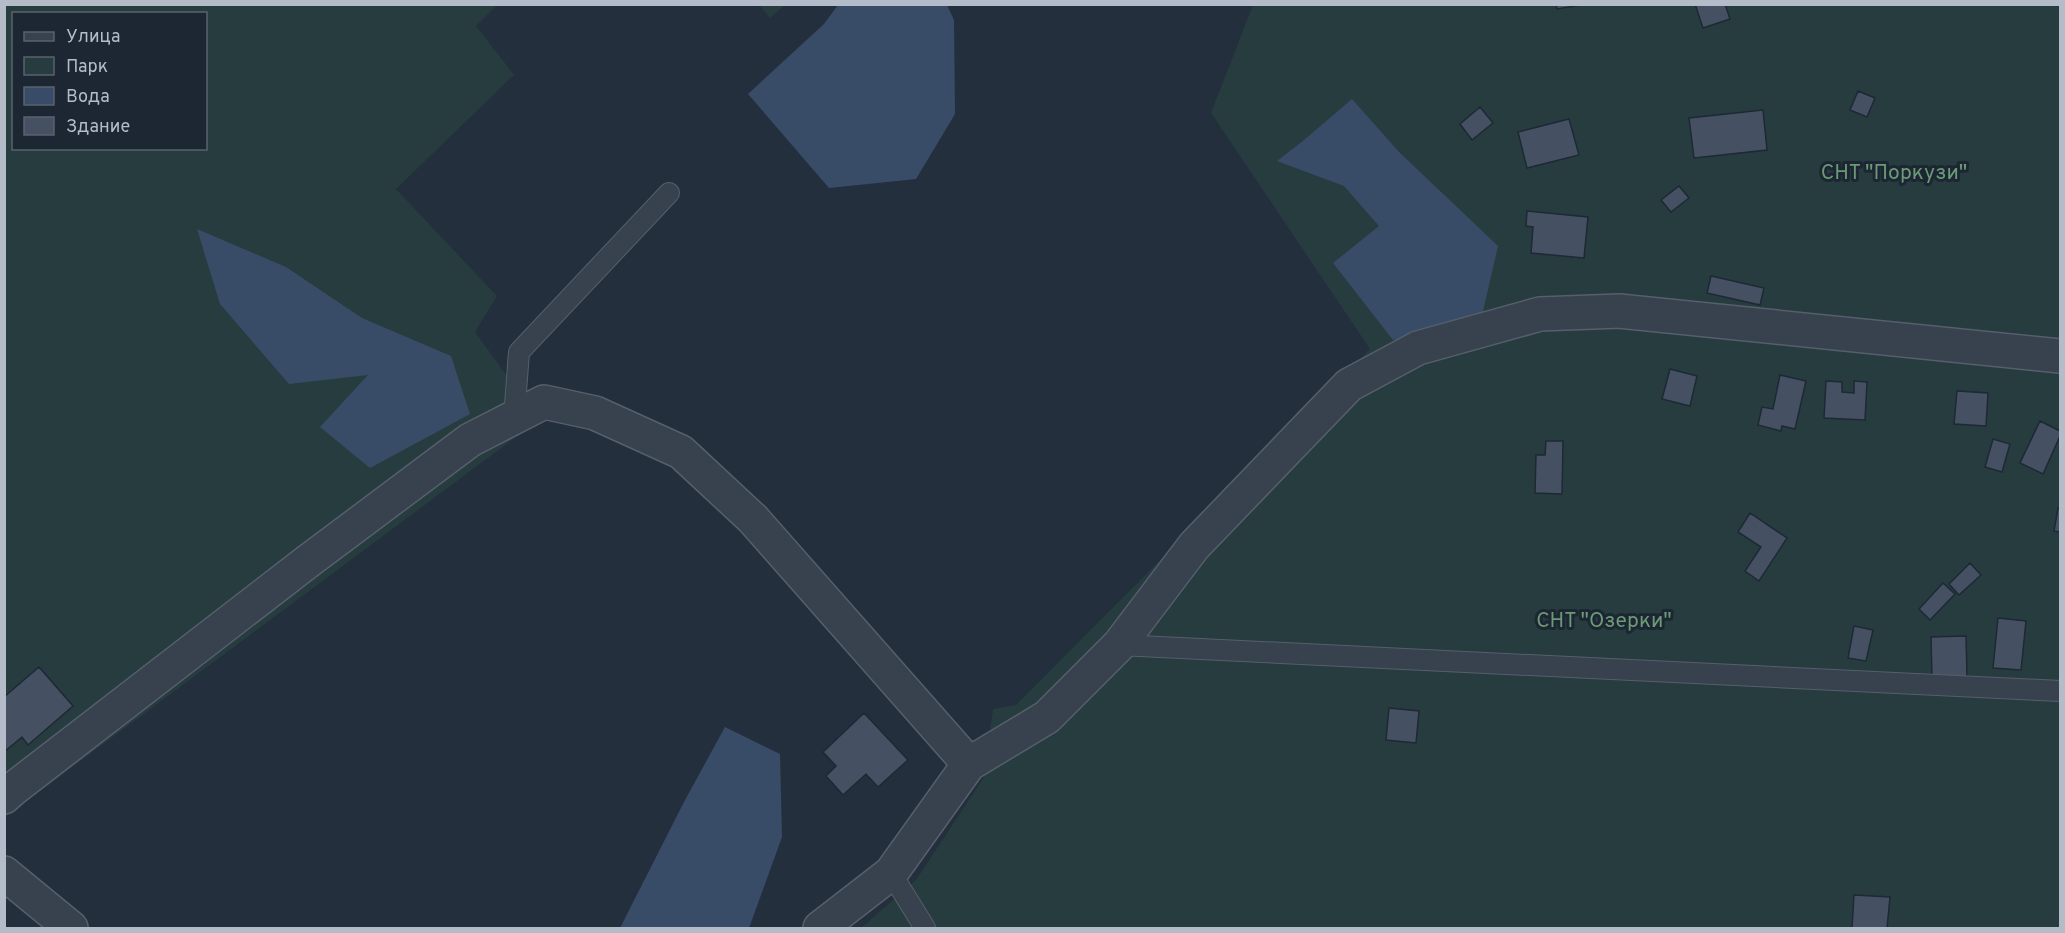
<svg xmlns="http://www.w3.org/2000/svg" width="2065" height="933" font-family="Overpass,sans-serif">
<rect width="100%" height="100%" fill="#242f3e"/>
<path fill="#263c3f" fill-rule="evenodd" d="M5,5H497L476,26L514,75L396,189L497,296L475,332L539,420L5,817ZM14,14H206V148H14Z
M759,5H785L770,18Z
M1253,5H2060V928H861L916,880L984,777L993,709L1016,705L1370,349L1211,113Z"/>
<path fill="#394c67" d="M838,5H947L954,20L955,114L916,179L829,188L748,94L824,24Z
M1352,99L1399,152L1498,246L1481,320L1393,340L1333,263L1379,226L1344,186L1277,161L1304,140Z
M197,229L286,267L362,318L451,356L470,414L370,468L320,427L368,375L289,384L220,304Z
M725,727L780,754L782,837L749,928H620L684,802Z"/>
<path fill="#455162" stroke="#1f2835" stroke-width="1.5" d="M1556,4H1587L1557,9Z
M1695,4H1725L1730,19L1703,28Z
M1858,91L1875,98L1867,117L1850,110Z
M1480,107L1493,123L1472,140L1460,124Z
M1763,110L1767,150L1694,158L1689,118Z
M1569,119L1579,155L1527,168L1518,132Z
M1679,186L1689,198L1671,212L1661,200Z
M1527,211L1588,217L1584,258L1531,253L1533,227L1526,226Z
M1711,276L1764,288L1760,305L1707,293Z
M1670,369L1697,376L1690,406L1662,399Z
M1780,375L1806,381L1795,429L1782,426L1781,431L1758,425L1762,407L1773,409Z
M1826,381L1842,382V392L1854,393V381L1867,382L1865,420L1824,418Z
M1957,391L1988,393L1986,426L1954,424Z
M2040,421L2060,431V436L2043,474L2020,463Z
M1993,439L2010,444L2002,472L1985,467Z
M1546,441H1563L1562,494L1535,493L1536,455H1545Z
M2058,508L2060,509V532L2054,531Z
M1750,513L1787,538L1759,581L1745,571L1761,547L1738,532Z
M1970,563L1981,575L1959,595L1949,584Z
M1943,583L1955,594L1930,620L1919,609Z
M1998,618L2026,621L2021,670L1993,668Z
M1854,626L1873,630L1866,661L1848,658Z
M1966,636L1967,677L1932,678L1931,637Z
M39,667L73,706L28,745L22,737L4,752V697Z
M1389,708L1419,711L1416,743L1386,740Z
M864,713L908,760L878,787L866,774L843,795L826,776L836,766L823,752Z
M1854,895L1890,897L1887,928H1852Z"/>
<g fill="none" stroke-linecap="round" stroke-linejoin="round">
<defs>
<path id="lane" d="M514,418L519,352L669,193
M1119,645L2060,691
M891,873L925,928"/>
<path id="street" d="M4,797L13,789L307,562L470,440L544,402L595,413L681,452L753,519L969,764
M4,873L71,928
M820,928L891,873L969,764L1047,717L1119,645L1194,546L1349,385L1418,348L1540,314L1619,311L2060,356"/>
</defs>
<use href="#lane" stroke="#565f6c" stroke-width="22"/>
<use href="#street" stroke="#565f6c" stroke-width="36"/>
<use href="#lane" stroke="#38414e" stroke-width="20"/>
<use href="#street" stroke="#38414e" stroke-width="33"/>
</g>
<g text-anchor="middle" stroke-width="6" stroke-linejoin="round" paint-order="stroke">
<g font-size="21" fill="#6b9a76" stroke="#1d2633">
<text x="1894" y="179">СНТ "Поркузи"</text>
<text x="1604" y="627">СНТ "Озерки"</text>
</g>
</g>
<rect width="2065" height="933" fill="none" stroke="#b4bcc9" stroke-width="12"/>
<rect x="12" y="12" width="195" height="138" fill="#1d2633" stroke="#59626f" stroke-width="1.5"/>
<rect x="24" y="32" width="30" height="9" fill="#38414e" stroke="#59626f" stroke-width="1.5"/>
<text x="66" y="42" font-size="18" fill="#b4bcc9">Улица</text>
<rect x="24" y="57" width="30" height="18" fill="#263c3f" stroke="#59626f" stroke-width="1.5"/>
<text x="66" y="72" font-size="18" fill="#b4bcc9">Парк</text>
<rect x="24" y="87" width="30" height="18" fill="#394c67" stroke="#59626f" stroke-width="1.5"/>
<text x="66" y="102" font-size="18" fill="#b4bcc9">Вода</text>
<rect x="24" y="117" width="30" height="18" fill="#455162" stroke="#59626f" stroke-width="1.5"/>
<text x="66" y="132" font-size="18" fill="#b4bcc9">Здание</text>
</svg>
